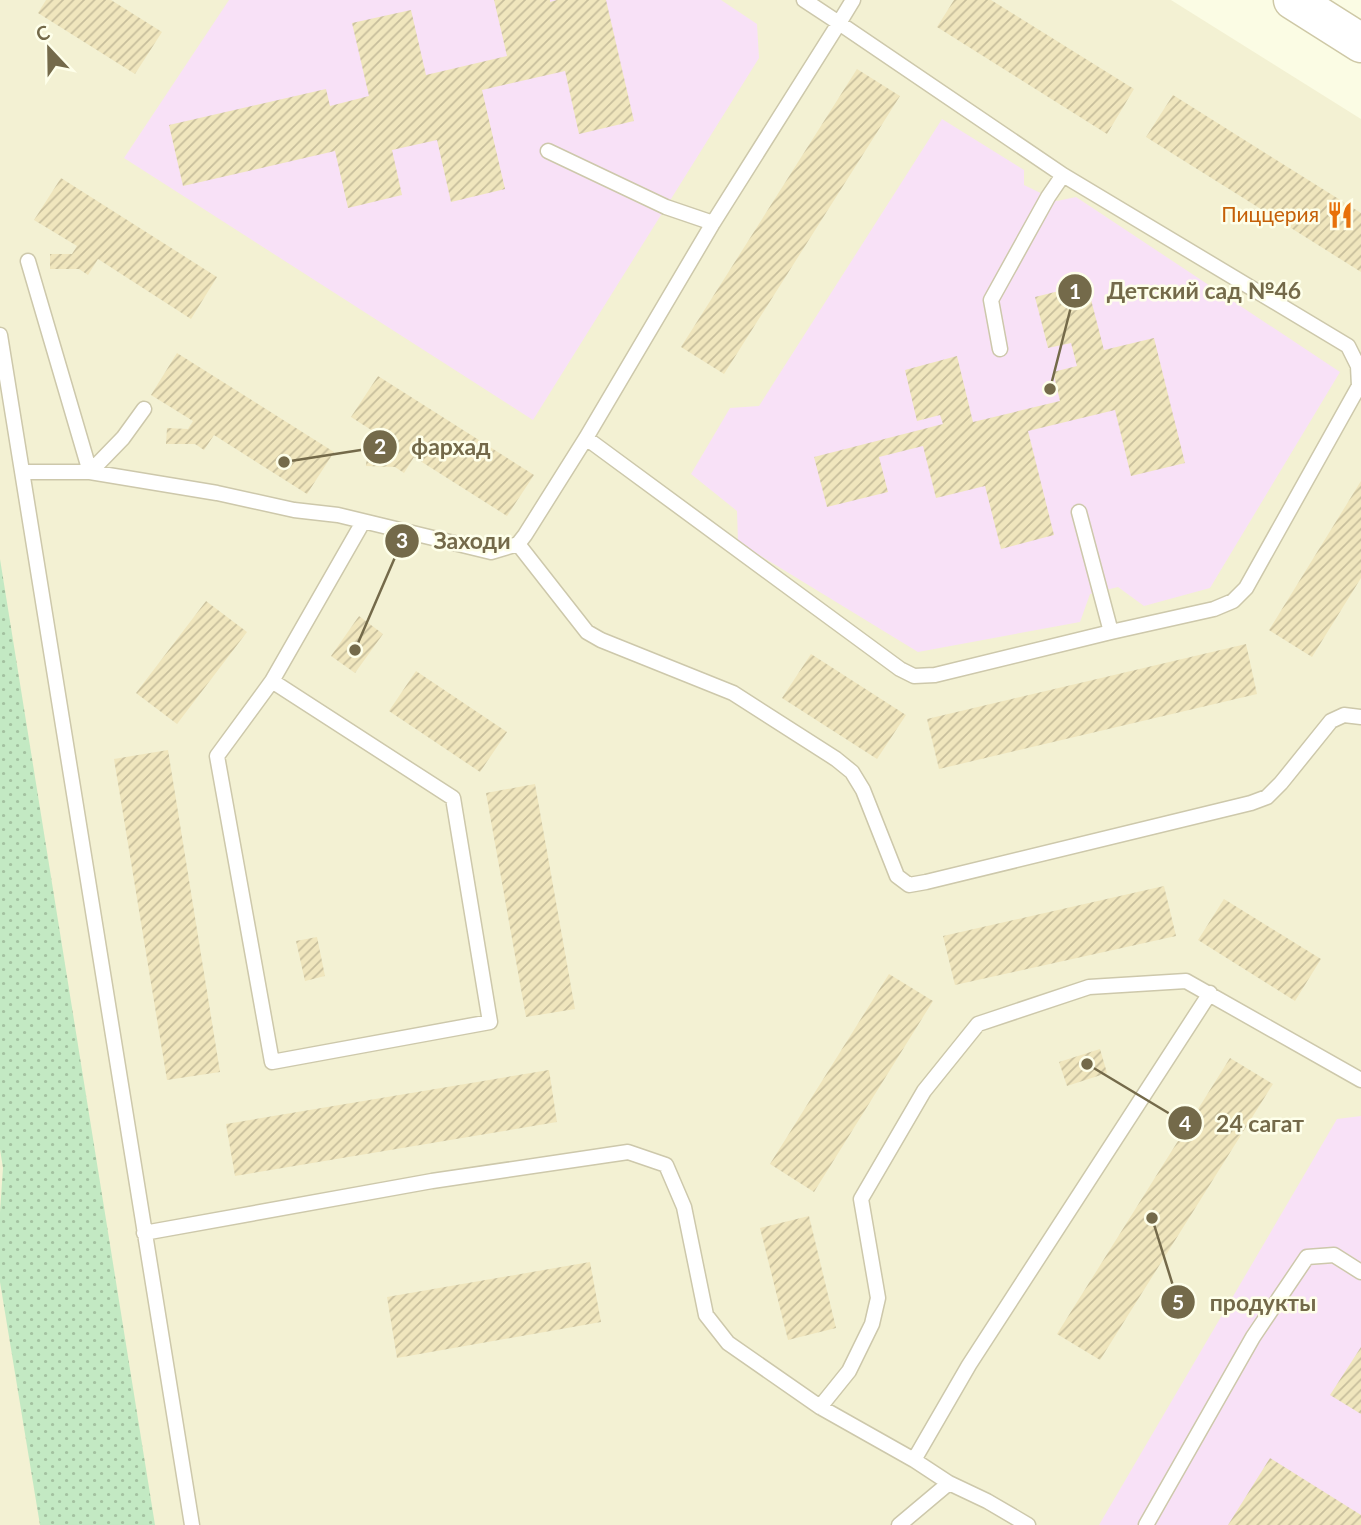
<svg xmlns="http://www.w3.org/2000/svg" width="1361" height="1525" font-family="Lato,sans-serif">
<defs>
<pattern id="grass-dots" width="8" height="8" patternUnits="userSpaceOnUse" patternTransform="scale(1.75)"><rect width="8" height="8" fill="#c3e9c3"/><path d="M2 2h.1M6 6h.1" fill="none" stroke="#a3c1a0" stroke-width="1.8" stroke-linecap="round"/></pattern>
<pattern id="building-hatch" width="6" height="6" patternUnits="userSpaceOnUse" patternTransform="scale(1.75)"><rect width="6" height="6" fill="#f0e6bd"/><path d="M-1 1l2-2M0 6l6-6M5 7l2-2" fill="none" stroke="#c7be9c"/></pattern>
</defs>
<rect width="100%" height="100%" fill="#fbfce4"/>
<path fill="#f3f1d3" d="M0,0H1171L1361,119V1525H0Z"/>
<path fill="#f8e1f7" d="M229,0H721L757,24L759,58L533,420L124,158Z
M942,119L1024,170V185L1057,201L1076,197L1340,372L1210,588L1144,606L1118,587L1090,594L1080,622L918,652L738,542L737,511L691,474L730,408L759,406Z
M1361,1116V1525H1099L1337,1119Z"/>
<path fill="url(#grass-dots)" d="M0,559L155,1525H40L0,1282V1212L3,1168L0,1149Z"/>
<path fill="url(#building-hatch)" d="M46,0H111L162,32L135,74L38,13Z
M494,0H550V2L557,0H606L634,121L579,134L565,71L482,90L505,189L451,202L437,140L392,150L402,195L348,208L335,151L183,186L169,125L326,89L330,106L369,96L352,23L411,10L426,75L507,56Z
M954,0H991L1134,89L1107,134L937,27Z
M857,69L900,96L724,374L681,347Z
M1173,95L1361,213V272L1146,137Z
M61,178L217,277L191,319L98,259L88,275L79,269H50V254H72L77,246L34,220Z
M1087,284L1104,350L1154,338L1185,463L1131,476L1115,410L1028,431L1054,535L1001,549L985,486L936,498L923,446L879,457L888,492L827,507L814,457L943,424L940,415L917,421L905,370L957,356L973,422L1060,401L1053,372L1077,366L1071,343L1048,348L1035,297Z
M177,353L334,452L307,494L214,435L204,450L195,444H166L167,428L188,429L193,421L151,395Z
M378,376L534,475L507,516L414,457L404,473L395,467L366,466L367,451H388L393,444L351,417Z
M1361,481V578L1312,657L1269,630Z
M206,601L247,632L177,724L136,693Z
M359,616L383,634L355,673L331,656Z
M1246,644L1257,694L939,769L927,719Z
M811,654L906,715L877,759L782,698Z
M416,671L507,732L480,772L389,711Z
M168,750L220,1072L167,1080L114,759Z
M535,784L575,1009L526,1017L486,793Z
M1164,886L1176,936L955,985L943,936Z
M1224,899L1321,959L1295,1001L1198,940Z
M317,937L325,976L305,981L296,941Z
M889,974L933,1001L814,1192L770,1164Z
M1100,1049L1107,1073L1067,1086L1059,1062Z
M1230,1058L1273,1084L1100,1360L1057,1334Z
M549,1070L557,1122L235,1176L226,1124Z
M809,1216L836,1328L788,1340L760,1228Z
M590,1262L601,1322L397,1358L387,1297Z
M1361,1347V1414L1330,1395Z
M1270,1458L1361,1515V1525H1228Z"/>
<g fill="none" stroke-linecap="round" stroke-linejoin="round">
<defs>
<path id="lane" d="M804,0L839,23L853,0
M548,151L666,207L713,223L839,23L1063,175
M28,261L90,472L217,493L294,510L338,515L491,552L518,544L525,535L586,438L713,223
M0,335L192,1525
M586,438L900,669L914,676L935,675L1111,632L1214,609L1233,601L1246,588L1359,386L1358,366L1348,346L1063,175L1048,197L991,300L1000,349
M22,472H90L123,438L144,409
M1079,512L1111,632
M518,544L587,632L601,640L733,693L836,759L852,772L863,790L897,876L909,885L926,882L1251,803L1267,797L1281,783L1331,721L1344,715L1361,717
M272,681L217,756L272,1062L490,1022L453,798L272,681L363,522
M144,1233L432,1181L628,1152L666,1165L684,1207L706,1315L728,1343L820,1407L914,1460L949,1483L987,1501L1028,1525
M820,1407L849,1371L872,1324L878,1298L861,1199L924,1091L978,1024L1089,987L1186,981L1361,1080
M914,1460L969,1365L1210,993
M899,1525L949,1483
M1146,1525L1253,1337L1307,1257L1334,1255L1361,1272"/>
<path id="secondary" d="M1293,0L1361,43"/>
</defs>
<use href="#lane" stroke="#cdc8ab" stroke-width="17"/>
<use href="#secondary" stroke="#cec8a6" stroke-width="41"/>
<use href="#lane" stroke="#fff" stroke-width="14"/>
<use href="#secondary" stroke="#fff" stroke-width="38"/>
</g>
<defs>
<symbol id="restaurant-bare" viewBox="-9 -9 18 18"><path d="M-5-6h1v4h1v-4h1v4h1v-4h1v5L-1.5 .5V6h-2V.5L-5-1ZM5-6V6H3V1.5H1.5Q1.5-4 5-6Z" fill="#e8710a" stroke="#feffea" stroke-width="2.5" paint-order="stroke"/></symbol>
</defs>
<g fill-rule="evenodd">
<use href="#restaurant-bare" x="1321" y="196" width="38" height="38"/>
</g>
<g text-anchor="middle" stroke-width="5" stroke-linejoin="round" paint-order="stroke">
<g font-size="21" fill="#c56008" stroke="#feffea" text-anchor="end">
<text x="1319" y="222">Пиццерия</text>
</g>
</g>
<path fill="none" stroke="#746a4a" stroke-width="2.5" d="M1050 389L1075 291M284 462L380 447M355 650L402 541M1087 1064L1185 1123M1152 1218L1178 1302"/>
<g fill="#746a4a" stroke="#feffea" stroke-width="2.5">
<circle cx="1050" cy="389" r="7"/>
<circle cx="284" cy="462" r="7"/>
<circle cx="355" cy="650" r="7"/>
<circle cx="1087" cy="1064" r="7"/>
<circle cx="1152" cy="1218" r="7"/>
<circle cx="1075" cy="291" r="18"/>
<circle cx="380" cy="447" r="18"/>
<circle cx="402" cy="541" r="18"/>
<circle cx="1185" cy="1123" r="18"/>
<circle cx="1178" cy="1302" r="18"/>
</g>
<g font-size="21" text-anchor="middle" font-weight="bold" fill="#fff">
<text x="1075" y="299">1</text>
<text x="380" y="454">2</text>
<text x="402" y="548">3</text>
<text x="1185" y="1131">4</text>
<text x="1178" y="1310">5</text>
</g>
<g font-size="23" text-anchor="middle" font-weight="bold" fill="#746a4a" stroke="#feffea" stroke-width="5" stroke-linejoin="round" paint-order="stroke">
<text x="1204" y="299">Детский сад №46</text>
<text x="451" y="455">фархад</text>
<text x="472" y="549">Заходи</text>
<text x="1260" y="1132">24 сагат</text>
<text x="1263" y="1311">продукты</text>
</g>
<g transform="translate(49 49) rotate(338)" stroke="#feffea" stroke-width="5" paint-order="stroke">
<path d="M0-5L12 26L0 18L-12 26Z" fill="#746a4a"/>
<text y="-10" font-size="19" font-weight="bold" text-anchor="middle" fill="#746a4a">С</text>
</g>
</svg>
